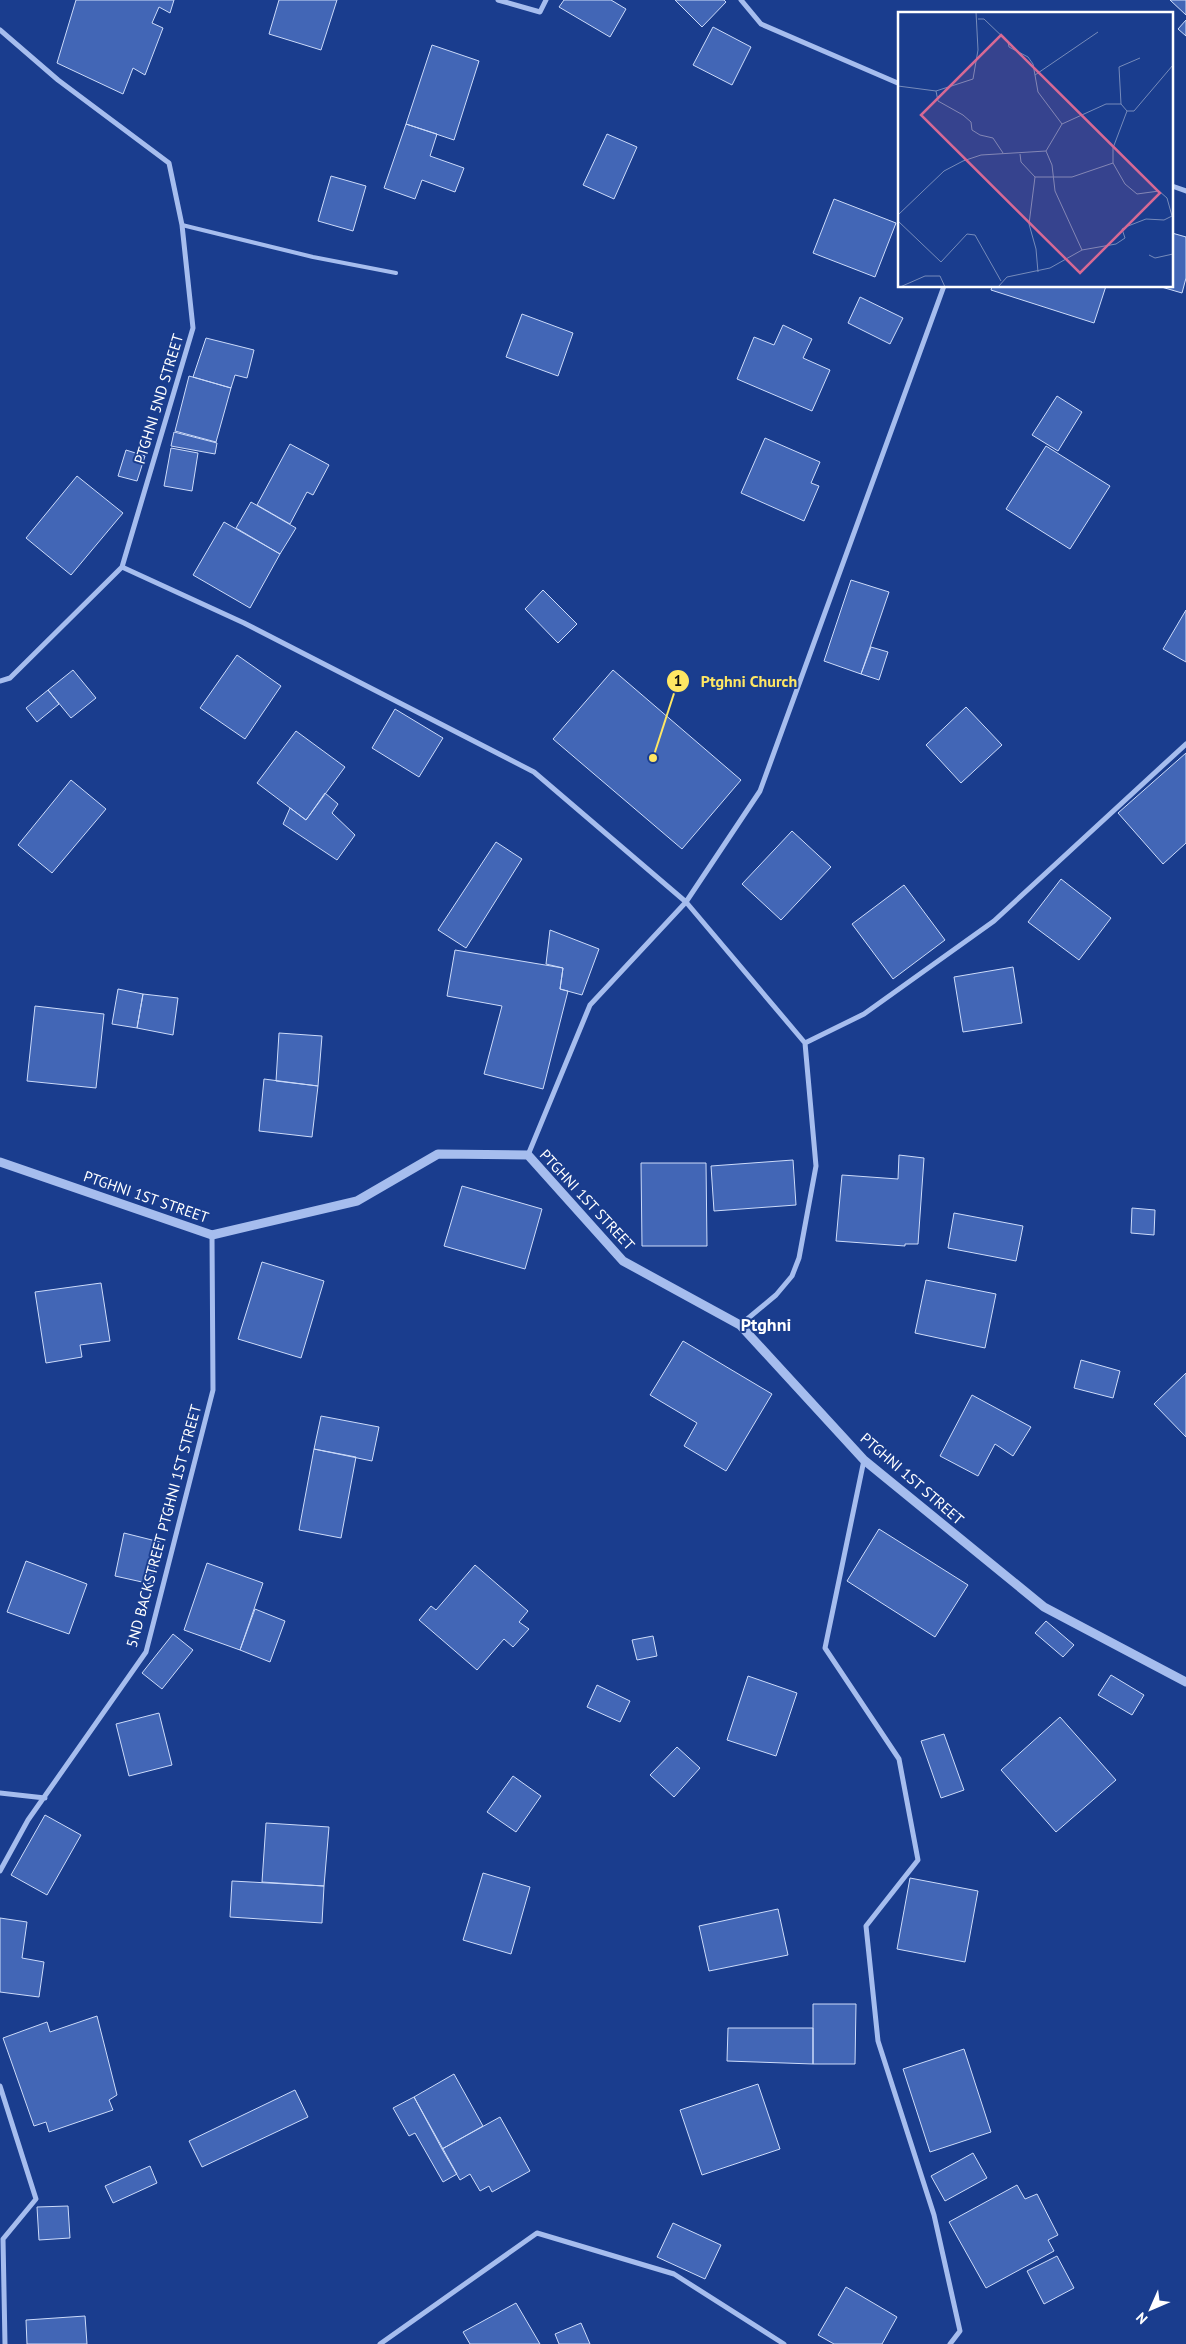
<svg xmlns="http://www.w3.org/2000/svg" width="1186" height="2344" font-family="'PT Sans',sans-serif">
<rect width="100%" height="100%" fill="#1a3d8e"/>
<path fill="#4266b6" stroke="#ccdbfa" d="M76,0H174L170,13L159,7L152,23L163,28L145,75L133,68L123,94L57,63Z
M279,0H337L321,50L269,34Z
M564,0H611L626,9L610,37L559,7Z
M675,0H724L726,2L702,27Z
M1170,0H1186V15Z
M1186,20V36L1178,29Z
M713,27L751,47L732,85L693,65Z
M432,45L479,61L454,140L406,124Z
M406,124L437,134L430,156L464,168L455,192L422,180L415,199L384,188Z
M607,134L637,147L614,199L583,185Z
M331,176L366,186L353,231L318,221Z
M834,199L896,223L875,277L813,253Z
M1172,233L1186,237V278L1182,293L1158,286H1172Z
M992,286H1106L1094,323L991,290Z
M860,297L903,318L890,344L848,323Z
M522,314L573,333L558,376L506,357Z
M783,325L812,339L803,358L830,370L812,411L737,379L754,337L774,345Z
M206,338L254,350L247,378L235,375L231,388L193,377Z
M189,376L231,388L216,442L175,431Z
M1057,396L1082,412L1058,451L1032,435Z
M174,432L217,443L215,454L171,446Z
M765,438L820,462L811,483L819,486L804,521L741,493Z
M290,444L329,465L313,495L307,492L290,524L257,505Z
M1046,446L1110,486L1070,549L1006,509Z
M171,448L198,453L192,491L164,486Z
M126,450L145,456L137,481L118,476Z
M77,476L123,513L71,575L26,538Z
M251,502L296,528L280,554L236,528Z
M224,522L280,554L250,608L193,575Z
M851,580L889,592L861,674L824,661Z
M543,590L577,624L558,643L525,609Z
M1186,610V662L1163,649Z
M871,647L888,652L879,680L861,674Z
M237,655L281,686L245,739L200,708Z
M73,670L96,698L71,718L48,690Z
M613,670L741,780L682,849L553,739Z
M48,690L59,704L37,722L26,708Z
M966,707L1002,745L961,783L926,745Z
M395,709L443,738L419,777L372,748Z
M296,731L345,767L306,820L257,783Z
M1186,753V843L1163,864L1118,813Z
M71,780L106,809L52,873L18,845Z
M325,793L338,804L332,813L355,835L337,860L283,824L290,808L306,820Z
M792,831L831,867L781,920L742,884Z
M496,842L522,859L466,948L438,930Z
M1061,879L1111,918L1079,960L1028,922Z
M904,885L945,940L893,979L852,924Z
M550,930L599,949L582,995L560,989L563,968L546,964Z
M455,950L563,968L560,989L568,991L543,1089L484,1074L502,1006L447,996Z
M1013,967L1022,1023L963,1032L954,977Z
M118,989L143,994L137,1028L112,1024Z
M143,994L178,998L173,1035L137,1028Z
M35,1006L104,1014L96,1088L27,1081Z
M279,1033L322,1036L318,1086L276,1081Z
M264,1079L318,1086L312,1137L259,1131Z
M899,1155L924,1158L918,1244H905V1246L836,1241L842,1175L898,1179Z
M793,1160L796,1205L714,1211L711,1166Z
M641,1163H706L707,1246H642Z
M462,1186L542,1209L525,1269L444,1246Z
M1132,1208L1155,1210L1154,1235L1131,1233Z
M954,1213L1023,1226L1016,1261L948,1248Z
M262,1262L324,1281L301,1358L238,1339Z
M926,1280L996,1294L985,1348L915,1333Z
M101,1283L110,1341L80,1345L82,1357L46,1363L35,1292Z
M683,1341L772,1394L726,1471L684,1446L697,1423L650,1395Z
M1081,1360L1120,1371L1113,1398L1074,1388Z
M1186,1373V1437L1154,1404Z
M972,1395L1031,1427L1013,1456L995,1444L978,1476L940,1456Z
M321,1416L379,1427L372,1461L314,1449Z
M314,1449L356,1457L341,1538L299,1530Z
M879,1529L968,1585L935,1637L847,1581Z
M124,1533L160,1542L151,1584L115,1576Z
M26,1561L87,1584L69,1634L7,1612Z
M207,1563L263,1583L240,1650L184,1630Z
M475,1565L528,1611L519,1622L529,1629L513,1647L504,1639L477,1670L419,1620L431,1606L436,1610Z
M255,1609L285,1621L270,1662L240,1650Z
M1046,1621L1074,1645L1063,1657L1035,1633Z
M173,1634L193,1650L162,1689L142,1673Z
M653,1636L657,1656L637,1660L632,1640Z
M1111,1675L1144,1695L1132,1715L1098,1695Z
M748,1676L797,1693L776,1756L727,1740Z
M597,1685L630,1701L620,1722L587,1707Z
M159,1713L172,1765L129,1776L116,1724Z
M1060,1717L1116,1780L1056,1832L1001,1770Z
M944,1734L964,1790L941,1798L921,1741Z
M677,1747L700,1768L674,1797L650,1775Z
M513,1776L541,1796L516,1832L487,1812Z
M45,1815L81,1835L47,1895L11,1875Z
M266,1823L329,1827L324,1886L262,1882Z
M483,1873L530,1887L511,1954L463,1940Z
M910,1878L978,1891L965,1962L897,1949Z
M232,1881L324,1886L322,1923L230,1917Z
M778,1909L788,1955L709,1971L699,1926Z
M0,1918L27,1922L22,1958L44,1962L39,1997L0,1992Z
M813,2004H856L855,2064H813Z
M97,2016L117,2095L109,2100L113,2110L49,2132L46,2122L34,2126L3,2038L47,2022L50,2032Z
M728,2028H813V2064L727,2061Z
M964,2049L991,2132L930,2152L903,2069Z
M454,2074L483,2126L442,2149L414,2097Z
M758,2084L780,2149L702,2175L680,2110Z
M295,2090L308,2117L202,2167L189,2141Z
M414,2097L457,2174L443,2182L415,2133L409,2136L393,2108Z
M500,2117L530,2171L492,2192L489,2186L480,2191L470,2174L460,2180L442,2149Z
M973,2153L987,2178L945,2201L931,2176Z
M150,2166L157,2183L113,2203L105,2186Z
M1017,2185L1025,2199L1037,2194L1058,2235L1048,2240L1054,2251L986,2288L949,2222Z
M68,2206L70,2238L39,2240L37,2207Z
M673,2223L721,2245L705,2279L657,2257Z
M1057,2256L1074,2288L1044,2304L1027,2271Z
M846,2287L897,2317L882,2344H834L818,2335Z
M516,2303L540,2344H470L463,2332Z
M85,2316L87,2344H27L26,2320Z
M581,2323L590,2344H559L555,2334Z"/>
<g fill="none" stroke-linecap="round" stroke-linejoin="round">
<path stroke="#a6bdee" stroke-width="4" d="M182,225L313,257L396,273"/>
<path stroke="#a6bdee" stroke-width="5" d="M498,0L540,12L546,0
M741,0L761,24L900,84
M0,30L58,80L169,163L182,225L193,328L122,567L10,678L0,681
M1172,186L1186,191
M122,567L244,623L534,772L686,902L805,1043L816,1166L799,1258L792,1276L776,1295L740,1325
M805,1043L864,1014L994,921L1186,744
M528,1155L590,1005L686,902L760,791L944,286
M864,1460L825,1648L899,1759L918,1860L866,1926L878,2041L934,2215L960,2331L950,2344
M0,1793L45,1798
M0,1871L28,1820L146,1652L213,1390L212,1235
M0,2086L36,2199L3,2239L5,2344
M380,2344L537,2233L674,2274L784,2344"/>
<path stroke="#a6bdee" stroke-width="9" d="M0,1162L212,1235L357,1201L438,1154L528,1155L623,1261L740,1325L864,1460L1044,1607L1186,1682"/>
</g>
<g text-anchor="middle" stroke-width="4" stroke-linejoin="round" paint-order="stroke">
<g font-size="15" fill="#fff" stroke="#1a3d8e">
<text transform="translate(159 399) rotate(-73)" y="5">PTGHNI 5ND STREET</text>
<text transform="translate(146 1197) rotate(19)" y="5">PTGHNI 1ST STREET</text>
<text transform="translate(587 1200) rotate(47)" y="5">PTGHNI 1ST STREET</text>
<text transform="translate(912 1479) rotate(41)" y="5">PTGHNI 1ST STREET</text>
<text transform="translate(164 1526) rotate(-75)" y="5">5ND BACKSTREET PTGHNI 1ST STREET</text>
</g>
<g font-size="18" font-weight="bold" fill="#fff" stroke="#1a3d8e">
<text x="766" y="1331">Ptghni</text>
</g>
</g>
<g transform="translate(898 12)">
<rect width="275" height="275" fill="#1a3d8e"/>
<path fill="none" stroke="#768bbb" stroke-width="1" d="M80,7H86L110,30L111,35L130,45L135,52L140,80L164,112M137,63L200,20M0,74L38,79L75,67L80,38L78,0M38,79L40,89L65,103L73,110L74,118L82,123L95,126L105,141M223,92L221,55L242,46M122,142L123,150L137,165H174L215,151M137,165L131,212L138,237L140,260M0,203L46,159L65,149L83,143L148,139L164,112L208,92H223L229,99H236L275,53M0,209L43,250L69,222L77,223L103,269M184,238L218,232L227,226L224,217L230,214L248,207L266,208L274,204L269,186L261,179L239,182L227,172L215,151V136L229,99M251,243L257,246L275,242M2,275L27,264H42L47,275M100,275L109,265L152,256L184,238L157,179L154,153L148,139"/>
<path fill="#d76994" fill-opacity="0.15" stroke="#d76994" stroke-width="2.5" d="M103,23L262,181L182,261L23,103Z"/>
<rect width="275" height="275" fill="none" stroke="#fff" stroke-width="2.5"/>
</g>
<path fill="none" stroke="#ffe763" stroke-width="2" d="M653 758L678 681"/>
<g fill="#ffe763" stroke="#1a3d8e" stroke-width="2">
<circle cx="653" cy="758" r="5"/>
<circle cx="678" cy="681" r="12"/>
</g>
<g font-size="15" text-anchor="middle" font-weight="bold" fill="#111">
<text x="678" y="686">1</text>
</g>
<g font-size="16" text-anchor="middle" font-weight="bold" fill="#ffe763" stroke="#1a3d8e" stroke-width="4" stroke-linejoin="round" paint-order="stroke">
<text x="749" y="687">Ptghni Church</text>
</g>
<g transform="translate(1151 2309) rotate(225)" stroke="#1a3d8e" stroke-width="4" paint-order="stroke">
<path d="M0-4L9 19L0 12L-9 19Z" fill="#ffffff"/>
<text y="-8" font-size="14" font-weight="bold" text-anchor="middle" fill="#ffffff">N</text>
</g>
</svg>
